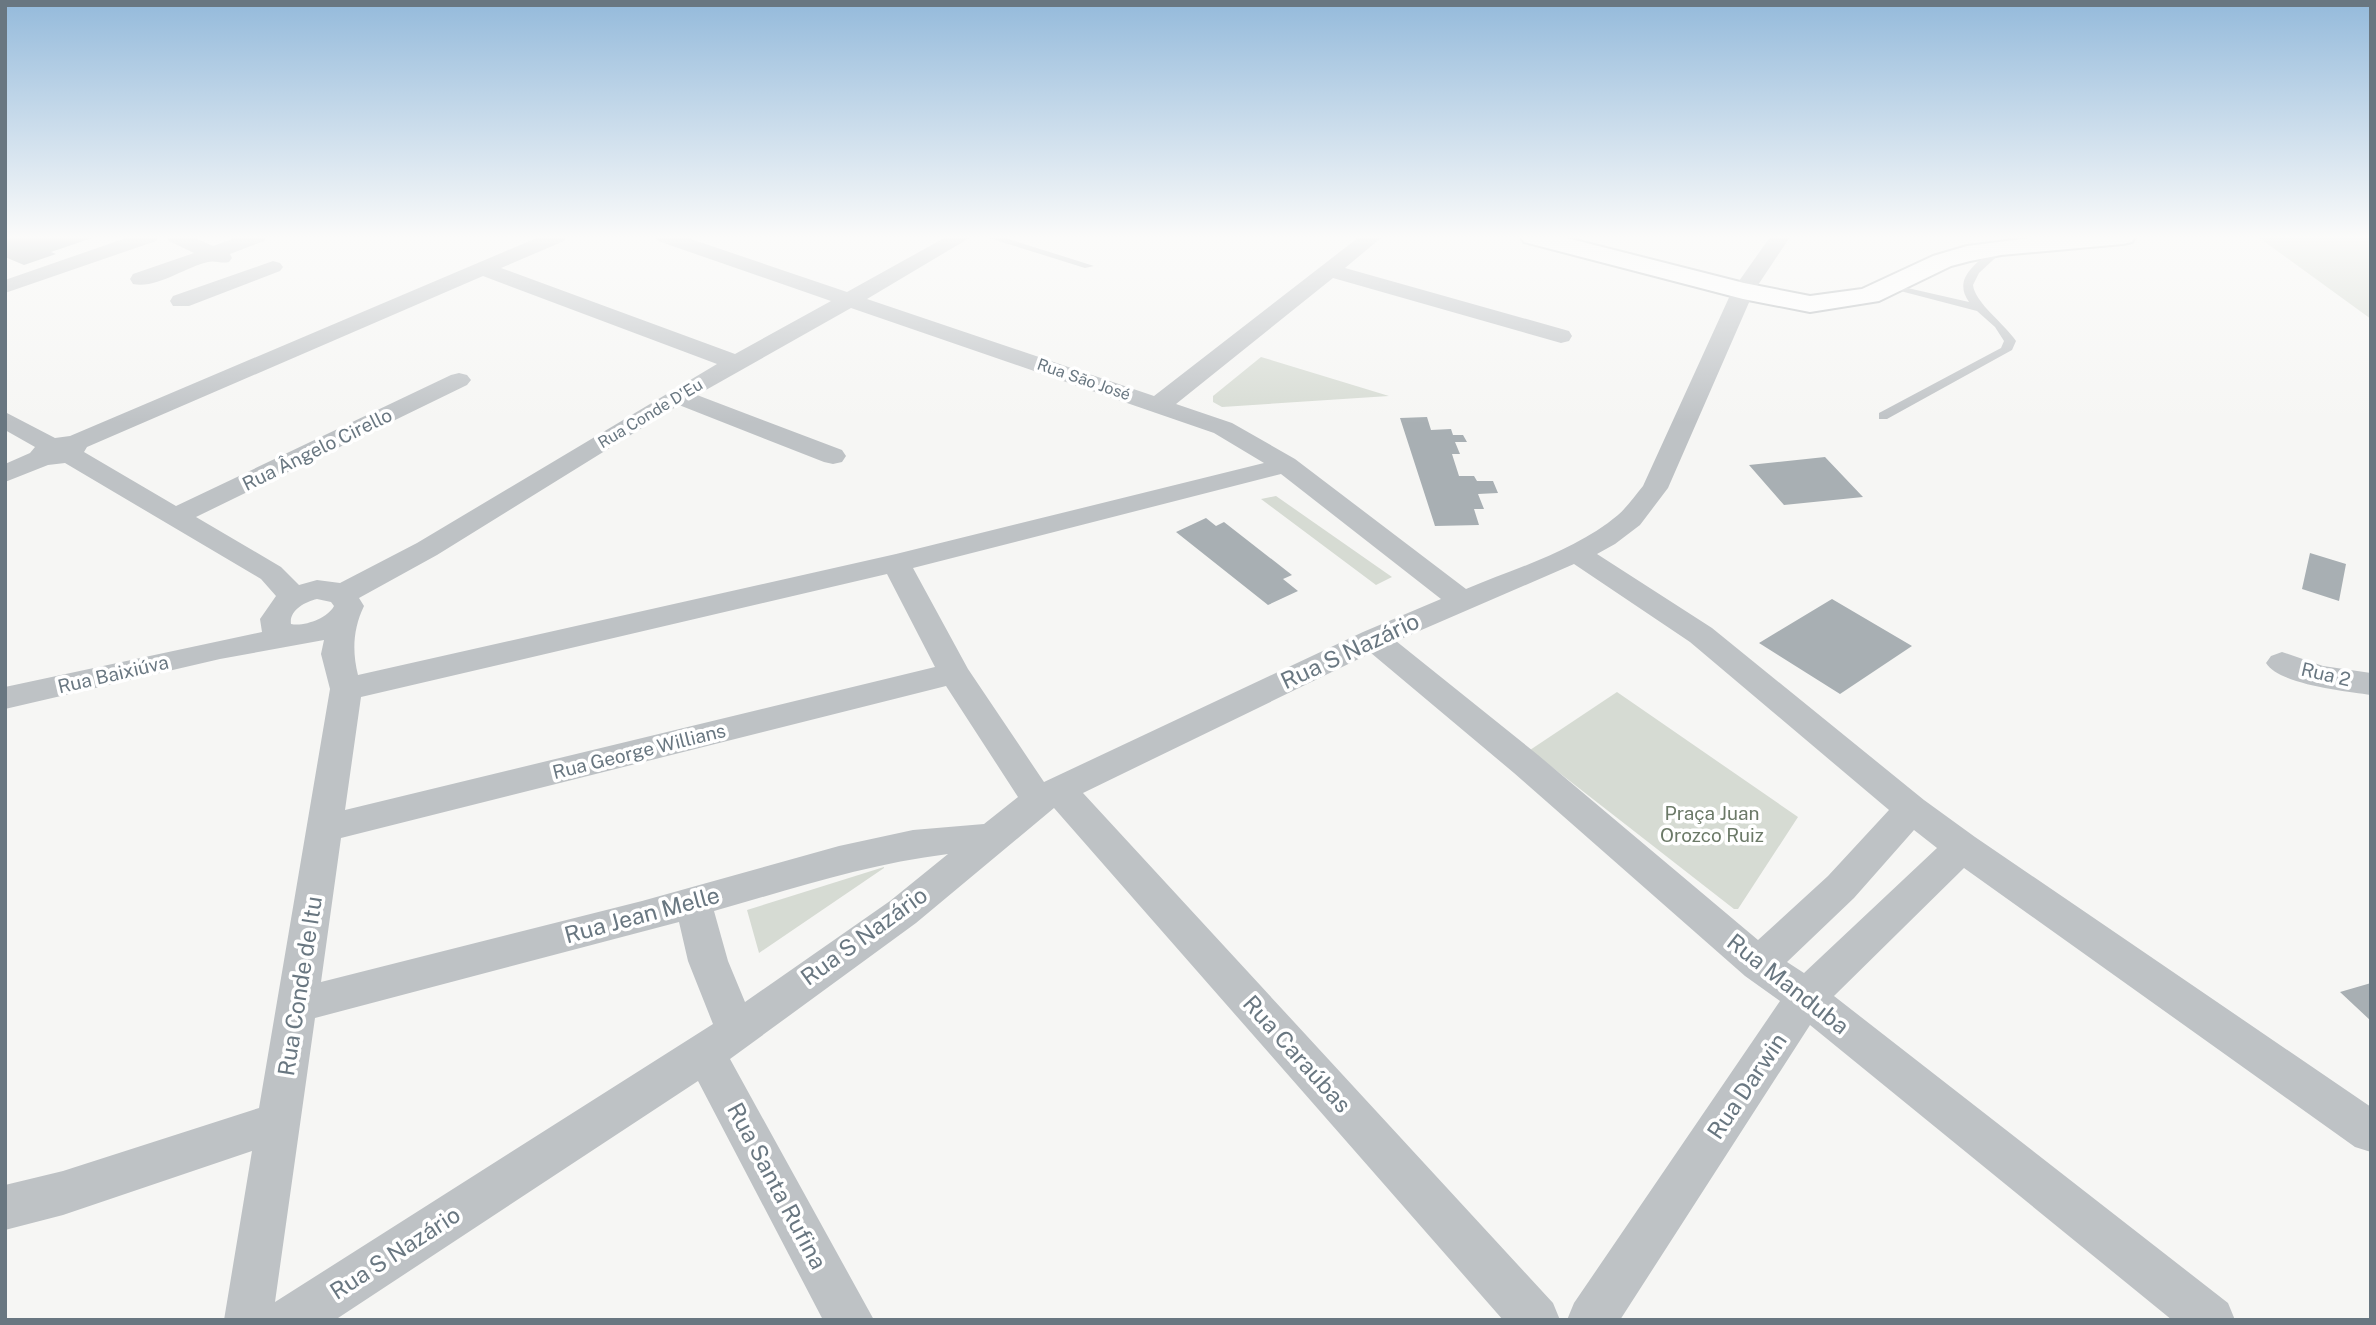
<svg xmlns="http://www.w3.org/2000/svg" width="2376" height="1325" font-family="'Public Sans',sans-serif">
<rect width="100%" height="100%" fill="#f6f6f4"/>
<path fill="#d6dbd3" d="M2258,237H2371V319Z
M1261,357L1389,396L1222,407L1213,402V396Z
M1276,496L1392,577L1376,585L1261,499Z
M1617,692L1798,817L1738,909H1734L1530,750Z
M884,867V868L759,953L747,910Z"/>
<path fill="#a8afb3" d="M95,237L51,252L56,254L24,265L5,257L7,237Z
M1427,417L1431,430L1451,429L1453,435H1463L1467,442H1455L1460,454H1452L1459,476H1474L1477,481H1493L1498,493L1478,494L1484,509H1474L1479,525L1435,526L1400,418Z
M1825,457L1863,497L1784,505L1749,465Z
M1206,518L1216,526L1224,522L1292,575L1283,579L1298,591L1268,605L1176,532Z
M2310,553L2346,564L2339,601L2302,589Z
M1832,599L1912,646L1840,694L1759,643Z
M2371,983V1021L2340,992Z"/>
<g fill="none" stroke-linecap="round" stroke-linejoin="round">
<defs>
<path id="secondary" d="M1521,237H1563L1744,283L1810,296L1862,289L1933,256L1967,246L2038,237H2135L2132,242L2123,244L2001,255L1970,261L1951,266L1879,301L1810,312L1743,299L1524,242Z"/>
</defs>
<use href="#secondary" stroke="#b1b6b9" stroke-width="4"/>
<path fill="#bec2c5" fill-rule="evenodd" d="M986,237H1002L1094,266L1085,268Z
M1997,246L2006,248L1979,273L1973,285C1975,303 2004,323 2016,341L2012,350L1887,419H1879V413L2001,348L2004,341L1995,327L1977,311L1885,287L1890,284L1969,302C1951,277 1980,261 1997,246Z"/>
<path fill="#bec2c5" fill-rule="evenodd" d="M129,237H159L156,241L5,293V280Z
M166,237H193L213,246L237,237H267L264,241L230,254L232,258L229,262C221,264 215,260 208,262C185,267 157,289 133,284L130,279L133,274L194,253L169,241Z
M539,237H567L564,241L501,268L735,354L831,301L658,241L655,237H685L847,292L946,237H971L867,299L1154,396L1359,237H1382L1345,268L1569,331L1572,336L1569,341L1561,343L1333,278L1176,404L1232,423L1295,459L1466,589C1516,568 1575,551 1618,515C1627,507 1635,496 1643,486L1732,291L1770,237H1790L1754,291L1668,488L1640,525L1615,544L1597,554L1712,628L1924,800L1975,837L2371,1107V1152L2355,1147L1964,868L1834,996L2228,1303L2235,1320H2172L1810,1025L1620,1320H1567L1574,1303L1780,1001L1745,976L1514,773L1371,653L1083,793L1553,1303L1560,1320H1503L1054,808L916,923L730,1059L874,1320H823L698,1081L335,1320H224L252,1151L63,1215L5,1230V1185L63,1171L259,1108L330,689L321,654L324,640L220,659L5,709V687L262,632L260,619L276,596L261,579L65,463L48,465L5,482V464L30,453L35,447L5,430V412L55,438L70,436ZM483,276L717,364L417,543L340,583L317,580L299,585L281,567L196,517L467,385L471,380L467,375L459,373L451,375L176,506L84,452L87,447ZM851,308L1214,433L1264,463L896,554L358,675C352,651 353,629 364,606L359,598L437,555L679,405L824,462L833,464L842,462L846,456L842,450L697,395ZM1281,474L1441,599L1363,632L1044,782L968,669L913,568ZM1574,564L1690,642L1889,810L1828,876L1758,940L1538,755L1396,641ZM887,574L935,667L345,810L361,697ZM317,599L331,602L334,606C328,618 304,627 291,624C289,610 305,602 317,599ZM946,686L1018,797L984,824L913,830L839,846L642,901L321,982L341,838ZM1914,830L1937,848L1804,973L1787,962L1854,898ZM948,854L890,901L745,1002L728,961L714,911C792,889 867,864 948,854ZM679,922L688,961L713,1024L275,1302L315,1018Z
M273,261L280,263L283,267L280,271L189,306H173L170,301L173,296Z
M2282,652L2323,666L2371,673V695C2345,691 2280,685 2266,663L2271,656Z"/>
<use href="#secondary" fill="#fff" fill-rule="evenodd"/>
</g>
<linearGradient id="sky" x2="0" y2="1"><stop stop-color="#94badb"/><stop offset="0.56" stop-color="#fbfbfa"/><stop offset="1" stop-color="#fbfbfa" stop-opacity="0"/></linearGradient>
<rect width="2376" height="423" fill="url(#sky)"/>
<g text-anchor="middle" stroke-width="7" stroke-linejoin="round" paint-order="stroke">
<g font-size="16" fill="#697781" stroke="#fff">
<text transform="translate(1084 379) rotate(19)" y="6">Rua São José</text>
<text transform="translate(650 413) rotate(-31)" y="6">Rua Conde D'Eu</text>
</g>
<g font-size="19" fill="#697781" stroke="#fff">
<text transform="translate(317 449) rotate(-26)" y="7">Rua Ângelo Cirello</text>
<text transform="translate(113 674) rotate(-13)" y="7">Rua Baixiúva</text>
<text transform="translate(2326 674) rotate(13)" y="7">Rua 2</text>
<text transform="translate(639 751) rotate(-14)" y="7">Rua George Willians</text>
</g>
<g font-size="19" fill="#6b7967" stroke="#fff">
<text x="1712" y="820">Praça Juan<tspan x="1712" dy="22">Orozco Ruiz</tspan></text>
</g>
<g font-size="23" fill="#697781" stroke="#fff">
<text transform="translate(1350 651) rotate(-25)" y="8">Rua S Nazário</text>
<text transform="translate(642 915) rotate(-15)" y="8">Rua Jean Melle</text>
<text transform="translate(864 936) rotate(-36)" y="8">Rua S Nazário</text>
<text transform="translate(1788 984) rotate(38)" y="8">Rua Manduba</text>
<text transform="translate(300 986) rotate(-81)" y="8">Rua Conde de Itu</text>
<text transform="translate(1297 1054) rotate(48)" y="8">Rua Caraúbas</text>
<text transform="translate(1747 1086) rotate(-56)" y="8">Rua Darwin</text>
<text transform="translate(777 1186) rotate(62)" y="8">Rua Santa Rufina</text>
<text transform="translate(395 1253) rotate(-33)" y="8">Rua S Nazário</text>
</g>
</g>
<rect width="2376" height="1325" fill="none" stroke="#697781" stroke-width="14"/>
</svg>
